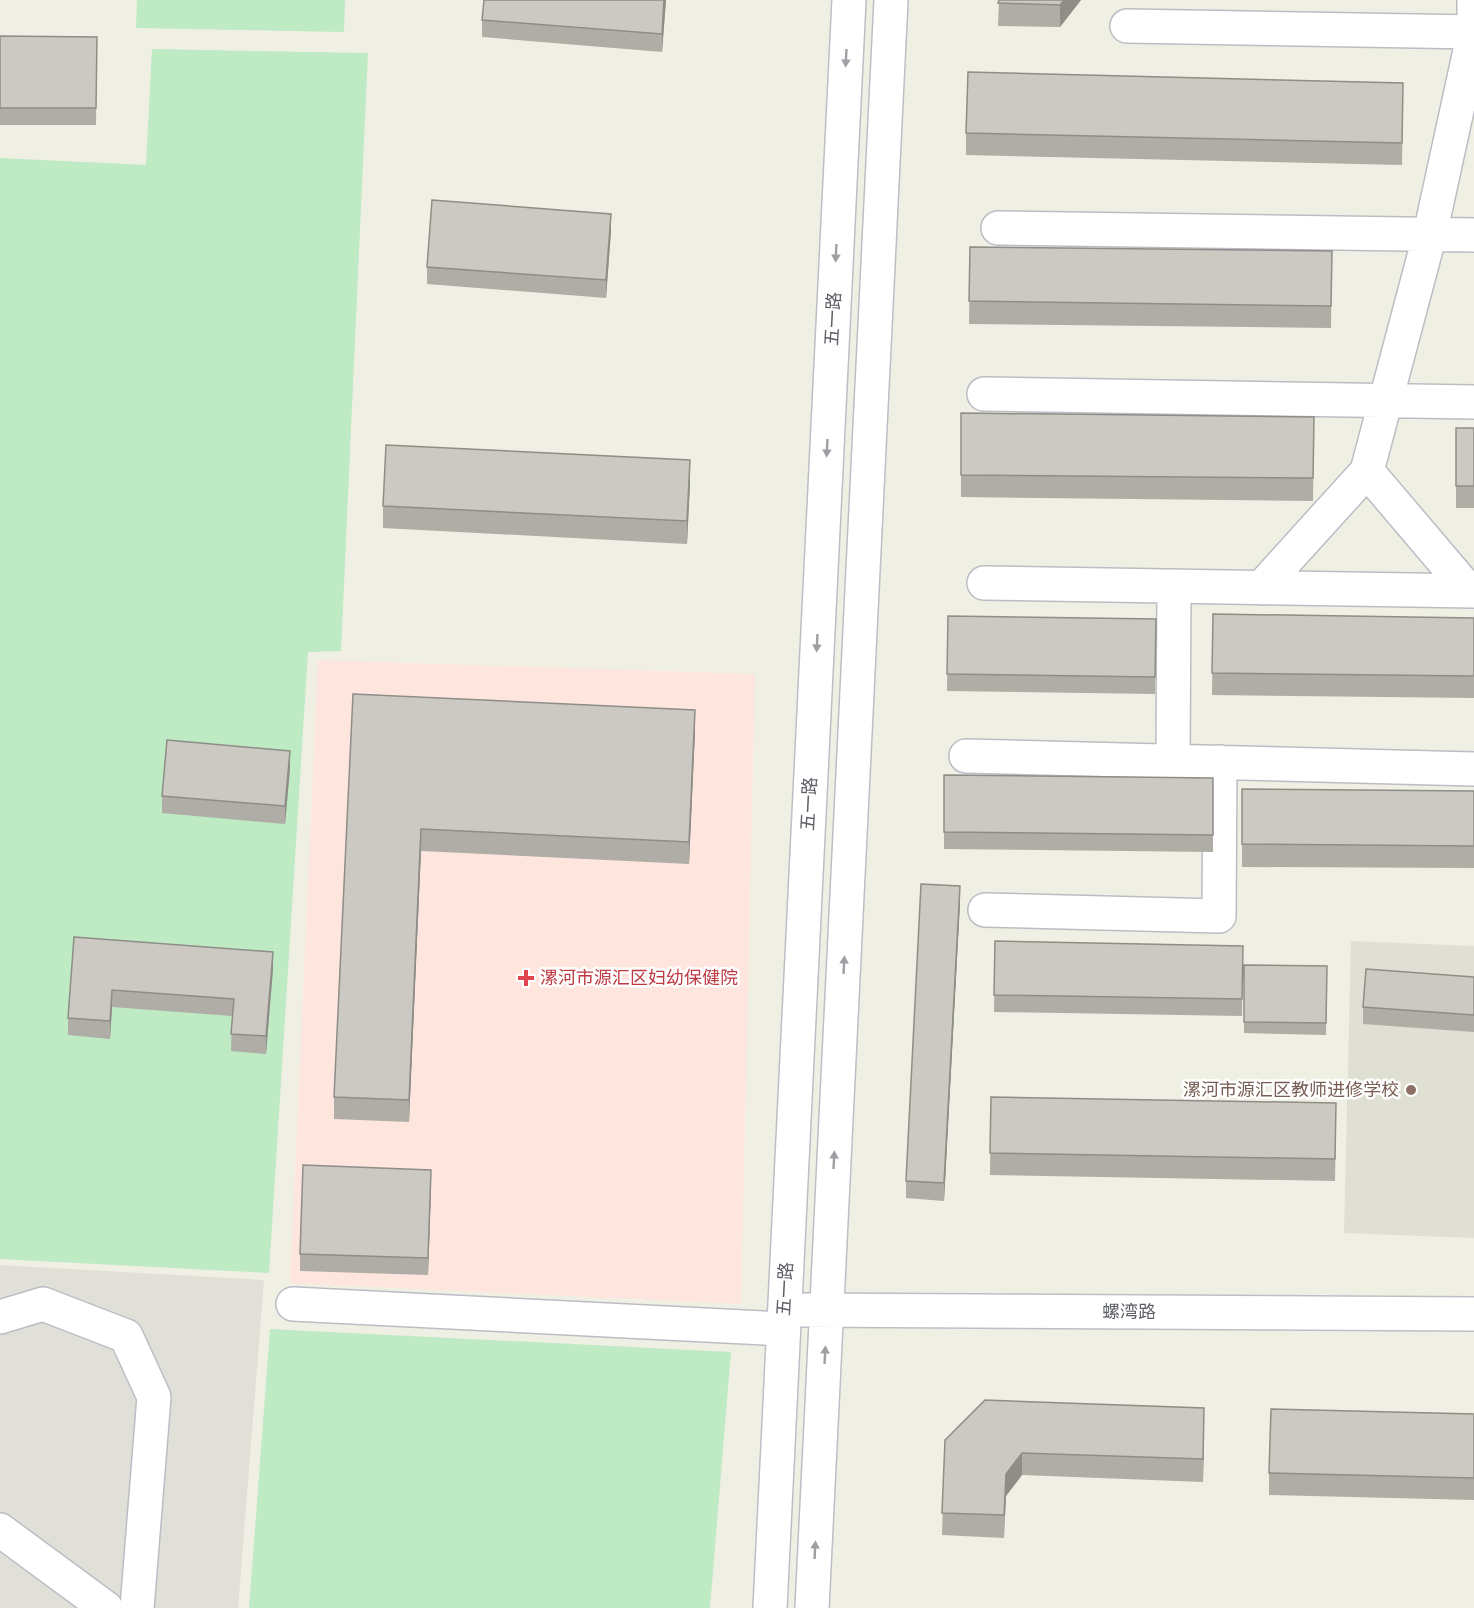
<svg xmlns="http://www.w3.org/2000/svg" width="1474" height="1608" font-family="'Exo 2','Noto Sans SC',sans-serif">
<rect width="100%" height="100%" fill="#f0efe4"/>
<path fill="#e1e0d8" d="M0,1265L264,1280L238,1608H0Z"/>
<path fill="#e0dfd3" d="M1351,941L1474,946V1238L1344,1233Z"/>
<path fill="#fee6df" d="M318,660L755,674L741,1304L290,1283Z"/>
<path fill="#beeac4" d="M137,0H345L344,32L136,28Z
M152,49L368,53L341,651L308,652L269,1273L0,1259V158L146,165Z
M270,1329L731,1352L710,1608H249Z"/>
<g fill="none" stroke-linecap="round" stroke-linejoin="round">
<defs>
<path id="street" d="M1127,26L1474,32
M998,228L1474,235
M984,394L1474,402
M984,583L1474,591
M1261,588L1367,471
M1469,591L1367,471L1430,234L1474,32V0
M966,756L1474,769
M1173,762L1174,586
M985,910L1219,916L1220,762
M293,1304L783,1329
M0,1317L43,1304L126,1336L154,1397L137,1608
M0,1530L106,1608"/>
<path id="secondary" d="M804,1310L1474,1314
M770,1608L849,0
M812,1608L891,0"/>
</defs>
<use href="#street" stroke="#bcbdc4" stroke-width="36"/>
<use href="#secondary" stroke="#bcbfc7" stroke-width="36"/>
<use href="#street" stroke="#fff" stroke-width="33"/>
<use href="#secondary" stroke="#fff" stroke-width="33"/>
</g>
<path fill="#afada6" d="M666,0L662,52L482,37V20Z
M999,0H1081L1060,27L998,26Z
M0,36L97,37L96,125H0Z
M1403,105L1402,165L966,155V133Z
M611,231L606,298L427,284V267Z
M970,247L1332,251L1331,328L969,324Z
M961,413L1314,417L1313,501L961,497Z
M1456,428H1474V508H1456Z
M690,483L687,544L383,528V506Z
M1213,614L1474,618V698L1212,695Z
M948,616L1156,619L1155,694L947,691Z
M353,694L695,732L689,864L421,851L409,1122L334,1119V1097Z
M290,768L285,824L162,813V796Z
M944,775L1213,778V852L944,849Z
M1242,789L1474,791V868L1242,867Z
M960,903L944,1201L906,1198V1181Z
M74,937L273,969L266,1054L231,1051L232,1016L112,1007L110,1039L68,1035V1018Z
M995,941L1243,946L1242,1016L994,1012Z
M1244,965L1327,966L1326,1035L1244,1033Z
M1474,977V1032L1363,1024V1007Z
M991,1097L1336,1125L1335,1181L990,1175Z
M431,1187L428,1275L300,1271V1254Z
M1474,1414V1500L1269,1495V1473Z
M1204,1431L1203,1482L1022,1475L1006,1496L1004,1538L942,1535L945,1440Z"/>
<path fill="#8e8d87" d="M664,0H666L662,52V34Z
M1064,0H1081L1060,27V5Z
M611,214V231L606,298V280Z
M690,460V483L687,544V521Z
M695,710V732L689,864V842Z
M290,751V768L285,824V806Z
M421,829V851L409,1122V1100Z
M960,886V903L944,1201V1183Z
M273,952V969L266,1054V1036Z
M112,990V1007L110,1039V1021Z
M431,1170V1187L428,1275V1258Z
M1204,1408V1431L1203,1482V1459Z
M1022,1453V1475L1006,1496L1004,1538L1006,1474Z"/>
<path fill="#cbc9c1" stroke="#8e8d87" stroke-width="1.5" d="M484,0H664L662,34L482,20Z
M999,0H1064L1060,5L998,3Z
M0,36L97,37L96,108H0Z
M968,72L1403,83L1402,143L966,133Z
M432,200L611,214L606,280L427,267Z
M970,247L1332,251L1331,306L969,301Z
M961,413L1314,417L1313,478L961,475Z
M1456,428H1474V486H1456Z
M386,445L690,460L687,521L383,506Z
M1213,614L1474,618V676L1212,673Z
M948,616L1156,619L1155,677L947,674Z
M353,694L695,710L689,842L421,829L409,1100L334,1097Z
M167,740L290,751L285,806L162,796Z
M944,775L1213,778V835L944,832Z
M1242,789L1474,791V846L1242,844Z
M921,884L960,886L944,1183L906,1181Z
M74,937L273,952L266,1036L231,1034L234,999L112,990L110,1021L68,1018Z
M995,941L1243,946L1242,999L994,995Z
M1244,965L1327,966L1326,1023L1244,1022Z
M1366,969L1474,977V1015L1363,1007Z
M991,1097L1336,1103L1335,1159L990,1153Z
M303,1165L431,1170L428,1258L300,1254Z
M985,1400L1204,1408L1203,1459L1022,1453L1006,1474L1004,1515L942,1513L945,1440Z
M1271,1409L1474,1414V1478L1269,1473Z"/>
<defs><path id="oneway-solid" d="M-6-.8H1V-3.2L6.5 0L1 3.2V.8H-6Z" transform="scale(1.5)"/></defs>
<g fill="#9d9fa3">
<use href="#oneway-solid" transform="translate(846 58) rotate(93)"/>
<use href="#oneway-solid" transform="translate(836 253) rotate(93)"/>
<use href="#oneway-solid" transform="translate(827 448) rotate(93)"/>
<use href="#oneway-solid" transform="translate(817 643) rotate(93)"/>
<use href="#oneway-solid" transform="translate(844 965) rotate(-87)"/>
<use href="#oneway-solid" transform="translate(834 1160) rotate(-87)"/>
<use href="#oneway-solid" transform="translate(825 1355) rotate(-87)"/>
<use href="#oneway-solid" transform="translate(815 1550) rotate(-87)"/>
</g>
<path fill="#e0444e" stroke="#fff" stroke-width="2" d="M523 969h6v6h6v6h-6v6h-6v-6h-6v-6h6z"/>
<circle fill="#8d6e63" stroke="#fff" stroke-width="2" cx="1411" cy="1090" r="6"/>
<g text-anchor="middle" stroke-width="5" stroke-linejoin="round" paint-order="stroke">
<g font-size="18" fill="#5c5f66" stroke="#fff">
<text transform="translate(833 319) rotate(-87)" y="6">五一路</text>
<text transform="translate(809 804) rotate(-87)" y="6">五一路</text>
<text transform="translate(785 1289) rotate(-87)" y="6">五一路</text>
<text x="1129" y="1318">螺湾路</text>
</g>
<g font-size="18" fill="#be3a42" stroke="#fff" text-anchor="start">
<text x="540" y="984">漯河市源汇区妇幼保健院</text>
</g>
<g font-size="18" fill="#785e54" stroke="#fff" text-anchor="end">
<text x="1399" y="1096">漯河市源汇区教师进修学校</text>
</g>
</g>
</svg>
